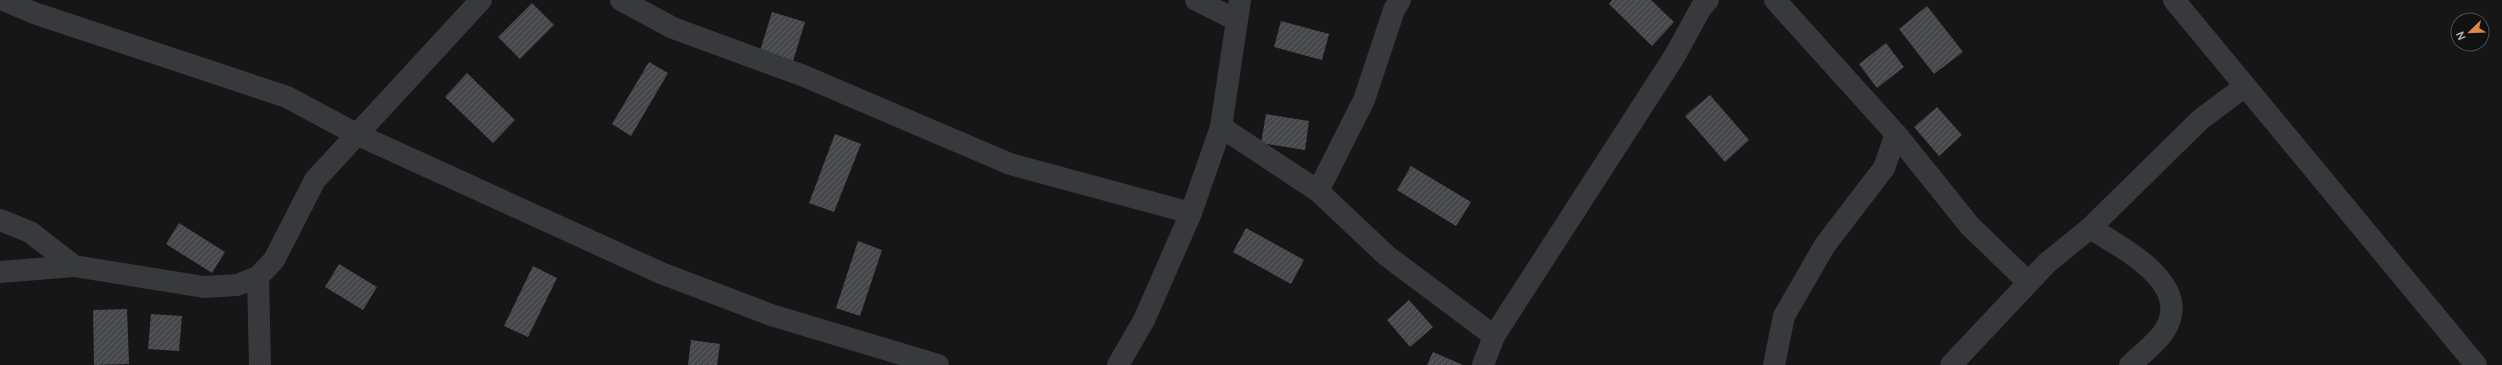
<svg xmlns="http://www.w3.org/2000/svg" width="2502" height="365" font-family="'DM Sans',sans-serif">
<defs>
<pattern id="building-hatch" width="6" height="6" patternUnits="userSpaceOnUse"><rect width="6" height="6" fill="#45474a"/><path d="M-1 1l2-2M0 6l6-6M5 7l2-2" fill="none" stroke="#5d5f62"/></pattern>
</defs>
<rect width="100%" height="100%" fill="#161617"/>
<path fill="url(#building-hatch)" d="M1612,0H1651L1674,22L1652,46L1609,4Z
M532,3L554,25L520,59L498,37Z
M1927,6L1963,52L1934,74L1899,29Z
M772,12L805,22L793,61L760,51Z
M1281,21L1329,34L1322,60L1274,47Z
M1886,43L1904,67L1877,88L1859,64Z
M649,62L668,73L631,136L612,124Z
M467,73L515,120L493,143L445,97Z
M1710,95L1749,140L1725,162L1685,116Z
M1937,107L1962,135L1939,156L1914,127Z
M1266,114L1309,121L1305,150L1261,143Z
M835,134L861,144L834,212L809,203Z
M1411,166L1471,202L1456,226L1397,190Z
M179,223L225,252L212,273L166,244Z
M1246,228L1304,260L1291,284L1233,252Z
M858,241L882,250L860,316L836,308Z
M339,264L377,287L363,310L325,287Z
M533,266L557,278L528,337L504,326Z
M1409,300L1433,327L1410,347L1387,320Z
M127,309L129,364L94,365L93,310Z
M151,314L182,316L179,351L148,349Z
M691,340L720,344L717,365H688Z
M1433,352L1463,365H1427Z"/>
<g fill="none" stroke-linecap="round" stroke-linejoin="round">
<path stroke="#37393c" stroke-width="22" d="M4,0L34,13L287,97L356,134L661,273L771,315L938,365
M621,0L673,28L804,76L1010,164L1191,213
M1196,0L1236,20
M1775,0L1896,134L1970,226L2028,282
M2174,0L2476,365
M1221,127L1318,191L1387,256L1494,336
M1318,191L1364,100L1394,10L1400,0
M0,220L30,232L74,266
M2090,228C2122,248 2193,283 2165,330C2157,343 2140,355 2130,365
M0,272L74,266L204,287L237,285L258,277L274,260L315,180L481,0
M258,277L260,365
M1118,365L1144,320L1191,213L1221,127L1240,0
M1483,365L1494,336L1674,57L1701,8L1708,0
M1774,365L1784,316L1825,245L1884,168L1896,134
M1951,365L2047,263L2090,228L2201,119L2244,87"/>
</g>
<g transform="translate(2470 32) rotate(247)"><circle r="19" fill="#111112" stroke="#4e5154"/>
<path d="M0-3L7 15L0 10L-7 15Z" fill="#e28743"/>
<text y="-6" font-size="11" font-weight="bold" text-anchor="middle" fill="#a9b0b6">N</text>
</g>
</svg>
